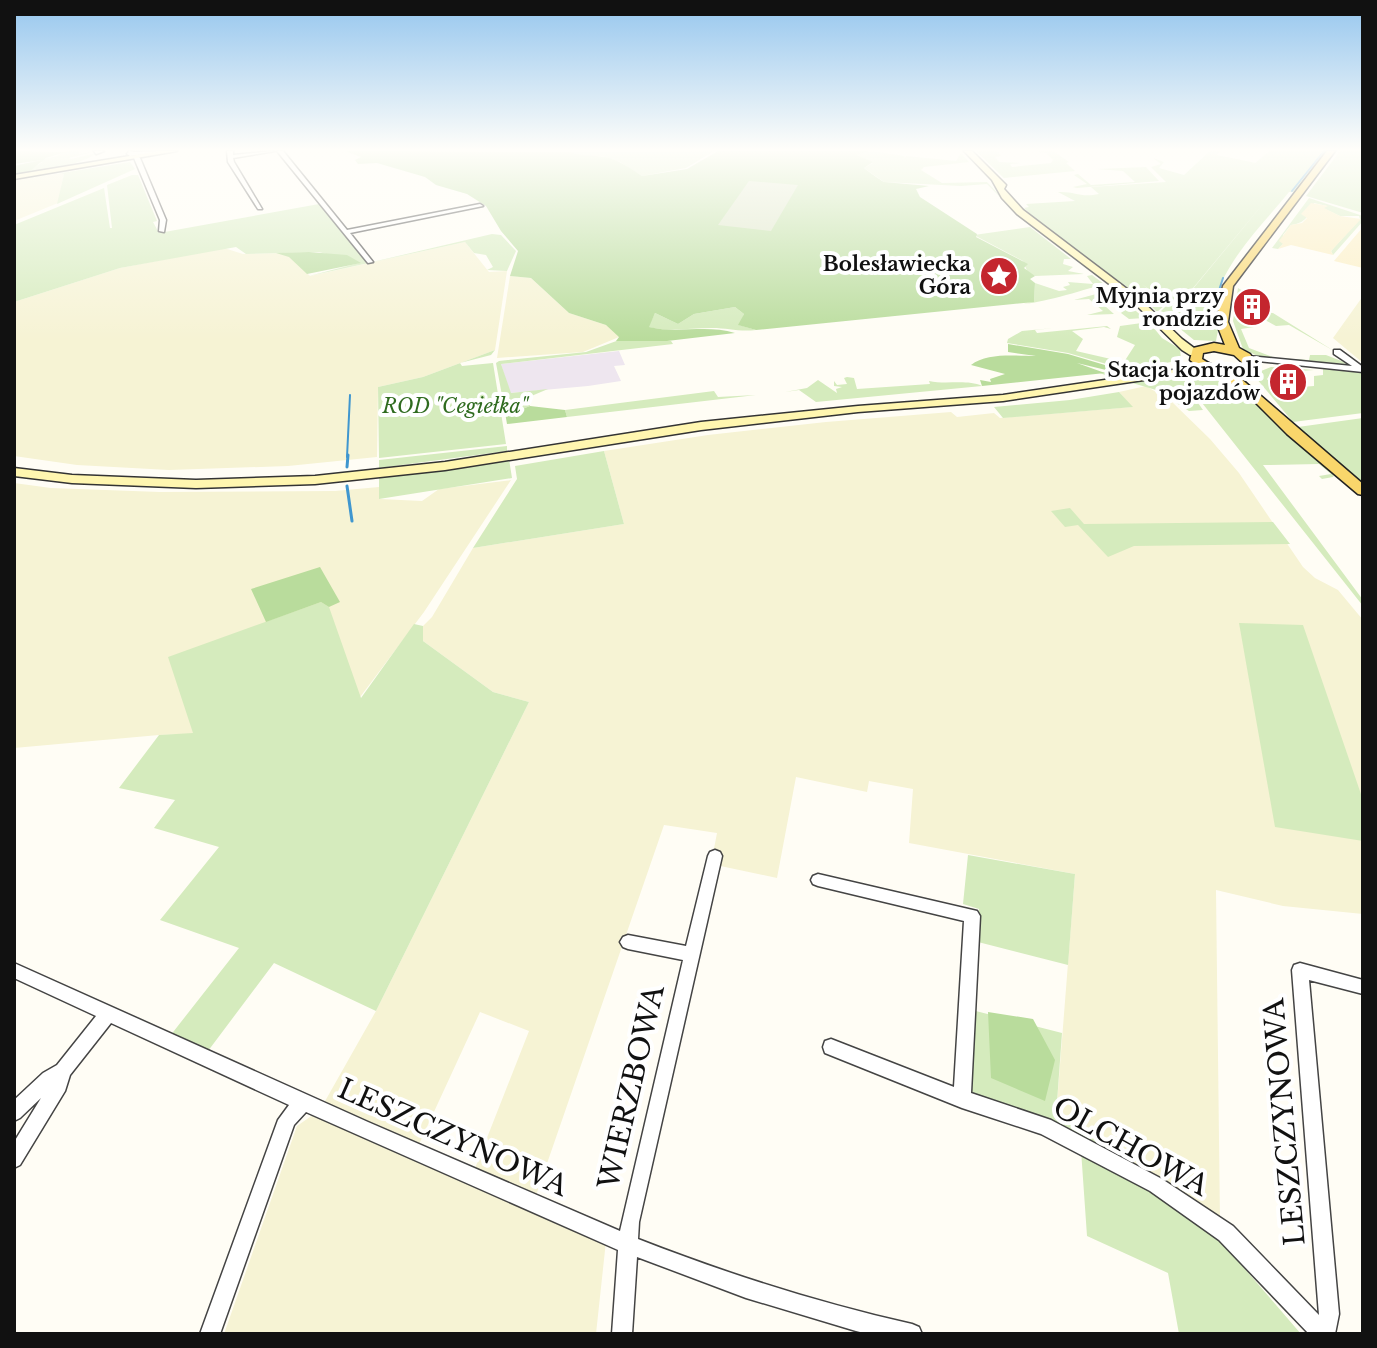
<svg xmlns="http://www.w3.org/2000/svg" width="1377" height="1348" font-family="'Libre Baskerville',serif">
<rect width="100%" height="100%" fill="#fffdf5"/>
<path fill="#eee6ef" d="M619,351L625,365L614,366L621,381L588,386L510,393L501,364Z"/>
<path fill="#f6f3d4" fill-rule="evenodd" d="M64,173L58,203L14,221V179Z
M465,242L489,272L507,271L495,350L423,377L378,387L377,457L288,466L169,470L77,465L14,456V302L120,268L224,248L243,254L286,253L310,276Z
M510,276L531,278L569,313L606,325L619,333V337L583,352L497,358Z
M1363,296V363L1333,338Z
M1146,386L1171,401L1210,439L1239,473L1303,567L1315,578L1338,590L1363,620V914L1283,906L1216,890L1220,1221L1056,1116L1075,874L909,843L913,789L869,781L867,792L796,777L777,878L711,864L717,833L664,825L533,1204L606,1241L596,1334H224L297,1126L320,1110L376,1011L529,702L493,692L423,641V626L432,617L473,548L624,524L604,451L708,435L826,422L951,412L957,417L994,413L1000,418L1132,407L1119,392ZM480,1012L529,1031L472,1176L415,1153Z
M511,480L424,612L336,729L159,735L14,748V483L51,488L160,492L335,491L379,487L380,499L422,501L439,489Z"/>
<path fill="#d5ebbd" d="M66,151H79V154L93,152L69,158L71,159L97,153C76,167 51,168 27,171L43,162L14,166L57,156Z
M714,151L686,168L642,176L620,162L602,156L584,157L571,152H558Z
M873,151L904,156L905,158L906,156L956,161L961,153L969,162L924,167L921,170L942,183L987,182L1026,223L987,184L961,186L884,182L864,168L873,163L853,155Z
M976,151H997L1001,156L995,157L999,162L1021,163L1010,164L1012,167L1051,163L1053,160L1046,153L1034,151H1053L1069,162L1066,163L1075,171L1004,178Z
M1210,151H1220L1217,155L1256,163L1253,165L1269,151H1328L1295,192H1289C1262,226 1206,278 1215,325H1219L1216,341L1194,340L1168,319L1277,187L1169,317L1160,312L1168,304L1142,284L1166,304L1157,312L1143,298L1046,229L1024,208L1029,207L1026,204L1075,201L1058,192C1076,191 1079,198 1099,194L1091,187L1166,182L1151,167L1161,164L1153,158L1164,162L1159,168L1184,175Z
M1340,151H1363V213L1306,196Z
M130,162L135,169L57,204L64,174L61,173Z
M1146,167L1159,181L1077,188L1073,187L1087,184L1074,175L1078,174L1091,185L1135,182L1123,171L1097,169Z
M132,175H138L157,221L153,222L159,233L319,204L368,263L492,234L501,235L516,251L507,271L487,270L493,267L486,255L474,253L465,242L309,276L359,263L319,252L246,254L236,247L120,268L14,302V225L104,188L110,228H112L107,185Z
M1309,198L1363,216V221L1333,255L1331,251L1360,219L1359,216H1340L1323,208L1327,206L1314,203C1308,216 1306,223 1291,225L1283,235V244L1278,249L1272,248Z
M1030,227L1071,259H1064L1063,264L1073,267L1068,271L1084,274L1035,276L1028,273L1023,261L974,235Z
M1092,275L1104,284C1091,288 1032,306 1024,303L1034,302L1035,283L1059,291L1067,290L1063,287L1070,285L1068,282L1093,284L1087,276Z
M1238,288L1259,300L1243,297L1241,310L1273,313L1334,351L1289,325L1276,326L1265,320L1249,322L1254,327L1241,329L1249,348L1275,358L1309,360L1310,355H1326L1349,364L1262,358L1243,349L1233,321Z
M1111,290L1113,291L1144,318L1129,319L1121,313L1124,310L1109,297L1097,299L1114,314L1087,315L1103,311L1089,299L1074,300Z
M735,307L744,314L739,325L756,330C739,332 728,328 712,328C689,328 671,332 648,327L655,313L678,324L694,314Z
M1149,322L1162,338L1180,349L1181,360L1105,375L1100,373L1124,369L1068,353L1007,343L1008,339L1022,331L1054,328L1035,330L1037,333L1107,326L1111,329L1104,327L1072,331L1083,339L1076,351L1124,362L1135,345L1117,337L1120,326Z
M622,339L671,341L673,344L501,364L511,393L548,389L529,397L530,406L512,413L507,409L510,403L503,401L496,363L499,361L586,352Z
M495,350L491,355L460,363L462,366L493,363L506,444L379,458L378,387L423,377Z
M1271,367L1314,370L1271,373L1267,379L1275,389L1314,386V376L1323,375V369L1363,373V413L1293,422L1256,378V373Z
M1197,372L1184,383L1203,410L1189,411L1156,390L1129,382Z
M1202,374L1231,380L1335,473L1333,477L1322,479L1319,476L1331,474L1319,464L1263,465L1363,600V606L1191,389L1189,381Z
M847,377L854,378L857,389L930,384L929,381C946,385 967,379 982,386L816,402L799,390L785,392L807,388L818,380L837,393L836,389L842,387L834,386V381L837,385L847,384L844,378Z
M714,391L718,397L756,395L567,417L565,410Z
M1119,392L1133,407L1003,418L994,407L1070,400Z
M1363,418V484L1320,449L1298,427Z
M507,446V451L379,468V460Z
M604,451L624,524L473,548L517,479L515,466Z
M509,459L512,478L379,499V476Z
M1070,508L1084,524L1273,522L1290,544L1134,546L1108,557L1078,525L1065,527L1051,511Z
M321,602L329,607L361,698L414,624L423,626V641L493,692L529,702L376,1011L274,963L208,1051L170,1036L239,948L160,920L219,847L154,828L175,800L119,788L159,735L193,733L168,657Z
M1239,623L1303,625L1363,800V841L1275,827Z
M968,855L1075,874L1068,965L978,942L979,909L963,904Z
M964,1008L1062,1033L1056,1116L1146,1172L1220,1240L1301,1334H1179L1168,1273L1087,1236L1081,1150L959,1105Z"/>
<path fill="#b9dc9c" d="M14,151L66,152L46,158L30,171L141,155L14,176V166L43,160L14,164Z
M345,151L571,152C583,157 592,155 605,157C619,160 630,168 642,176L687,169L718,151H870L856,155L873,162L864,168C869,172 882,181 884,182L929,186L916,189L920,197L977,234L976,237L1028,264L1024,268L1035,276L1030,279L1035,283L1034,302L756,330L738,325L744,314L735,307L694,314L678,324L655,313L649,327C678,334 706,324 735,333L667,341H616L619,337L606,325L569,313L531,278L510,276L518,251L501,231L486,206L467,194L436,185L425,177L377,163L358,164L355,160L361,157Z
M309,252L347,255L361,263L307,274L289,257L276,253Z
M1008,344L1068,354L1115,368L1106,370L1077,363L1105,373L982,386L980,380L991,382L990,379L1005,374L971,365C987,352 1017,356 1036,356L1008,352Z
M503,401L510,402L507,409L512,413L530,406L565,410L567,417L507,424Z
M320,567L340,602L329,607L321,602L266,622L251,589Z
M988,1012L1033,1019L1055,1060L1045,1101L991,1078Z"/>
<path fill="#fbeec1" d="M1311,203L1328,206L1324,208L1340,216L1361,219L1331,251L1333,255L1291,245L1278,249L1283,244L1279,241L1291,225L1302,223L1307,218L1301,214Z
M1363,227V268L1334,261Z"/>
<path fill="#d9e3c4" d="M749,181L798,185L771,231L718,225Z"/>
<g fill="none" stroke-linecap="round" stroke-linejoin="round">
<path stroke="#3f96cf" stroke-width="2" d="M1292,191L1324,151
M1215,326L1214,306L1223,278
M347,457L350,395"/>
<path stroke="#3f96cf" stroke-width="3" d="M347,467L348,455
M347,486L352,521"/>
<defs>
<path id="street" d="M94,151H104L96,154Z
M129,151L134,152L166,151L130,156L127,154Z
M227,151H233V155L275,151L233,158L234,162L262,209H258L228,162Z
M277,151H283L347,230L480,204L483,206L350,233L373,262L368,263Z
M137,156L140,158L166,220L164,232L159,231L160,220L134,158Z
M1334,350H1340L1363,367V372L1248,360L1244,358L1248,356L1352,366L1334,354Z
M715,850L720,852L722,856L639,1222L638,1239C728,1274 818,1303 912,1324L919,1327L922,1334H868L856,1331L746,1298L637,1257L632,1334H612L618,1250L306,1112L294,1125L220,1334H200L278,1120L289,1105L111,1023L70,1075L65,1091L20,1165L14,1168V1142L41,1098L20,1118L14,1121V1100L43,1073L57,1065L96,1016L14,978V963L368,1122L620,1231L683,960L628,949L623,947L620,942L623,937L628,935L686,946L708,856L710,852Z
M818,874L977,911L980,916L971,1093L1051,1120L1162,1179L1233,1226L1319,1315L1292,970L1294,965L1300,963L1363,980V994L1309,980L1339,1314L1335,1334H1309L1219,1240L1150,1191L1041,1134L962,1108L825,1053L823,1047L825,1041L831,1039L954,1087L964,921L818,886L813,884L811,880L813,876Z"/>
<path id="secondary" d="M160,151H177L14,179V175Z
M964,151H972L1006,185L1004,189L1023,210L1139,298L1182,339L1198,351V355H1190L1182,350L1133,302L1017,214L1002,198L992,180Z
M1207,365L1212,368L1211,370L1003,401L858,412L701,430L445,470L315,484L196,488L72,483L14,476V468L72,475L196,480L315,476L445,462L701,422L858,406L1003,395Z"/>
<path id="primary" d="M1327,151H1335L1233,286L1228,322L1239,348L1250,354L1258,366L1251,373L1239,377L1363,484V495L1358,494L1287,434L1254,401L1223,377L1204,371L1190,360L1193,348L1214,343L1225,345L1216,322L1223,286ZM1214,351L1234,355L1245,365C1231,374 1216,368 1202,359L1203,353Z"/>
</defs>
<use href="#street" stroke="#444" stroke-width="3"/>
<use href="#secondary" stroke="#333" stroke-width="3"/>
<use href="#primary" stroke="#222" stroke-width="3"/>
<use href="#street" fill="#fff" fill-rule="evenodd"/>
<use href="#secondary" fill="#fff6b0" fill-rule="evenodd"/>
<use href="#primary" fill="#f9d66b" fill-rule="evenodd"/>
</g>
<linearGradient id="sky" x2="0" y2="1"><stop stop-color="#95c6ee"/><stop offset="0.44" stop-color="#fffefa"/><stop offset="1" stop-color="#fffefa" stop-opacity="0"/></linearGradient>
<rect width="1377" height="340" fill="url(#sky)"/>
<defs>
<symbol id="sight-disc" viewBox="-11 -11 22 22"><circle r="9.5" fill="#c4262e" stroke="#fff"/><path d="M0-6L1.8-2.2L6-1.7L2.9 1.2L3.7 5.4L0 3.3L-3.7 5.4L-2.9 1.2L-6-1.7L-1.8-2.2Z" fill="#fff"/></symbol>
<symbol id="building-disc" viewBox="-11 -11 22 22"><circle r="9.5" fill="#c4262e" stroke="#fff"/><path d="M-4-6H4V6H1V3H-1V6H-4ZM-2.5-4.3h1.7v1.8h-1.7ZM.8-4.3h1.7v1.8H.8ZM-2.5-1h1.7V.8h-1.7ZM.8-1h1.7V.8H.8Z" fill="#fff"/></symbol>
</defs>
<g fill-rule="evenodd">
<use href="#sight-disc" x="977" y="254" width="44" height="44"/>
<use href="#building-disc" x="1230" y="285" width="44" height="44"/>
<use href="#building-disc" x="1266" y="360" width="44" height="44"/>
</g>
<g text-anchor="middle" stroke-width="8" stroke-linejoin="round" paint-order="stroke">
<g font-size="20" font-weight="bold" fill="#111" stroke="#fff" text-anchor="end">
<text x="971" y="271">Bolesławiecka<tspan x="971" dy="23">Góra</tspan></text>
<text x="1224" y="303">Myjnia przy<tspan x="1224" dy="23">rondzie</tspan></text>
<text x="1260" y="377">Stacja kontroli<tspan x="1260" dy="23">pojazdów</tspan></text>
</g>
<g font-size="20" font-style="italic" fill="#2f6b1f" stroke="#fff">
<text x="455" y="413">ROD "Cegiełka"</text>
</g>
<g font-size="28" fill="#111" stroke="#fff">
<text transform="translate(631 1087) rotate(-77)" y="10">WIERZBOWA</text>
<text transform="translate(1284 1122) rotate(-95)" y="10">LESZCZYNOWA</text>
<text transform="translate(453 1137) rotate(24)" y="10">LESZCZYNOWA</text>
<text transform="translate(1131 1146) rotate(29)" y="10">OLCHOWA</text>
</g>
</g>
<rect width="1377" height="1348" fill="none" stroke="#111111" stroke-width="32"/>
</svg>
